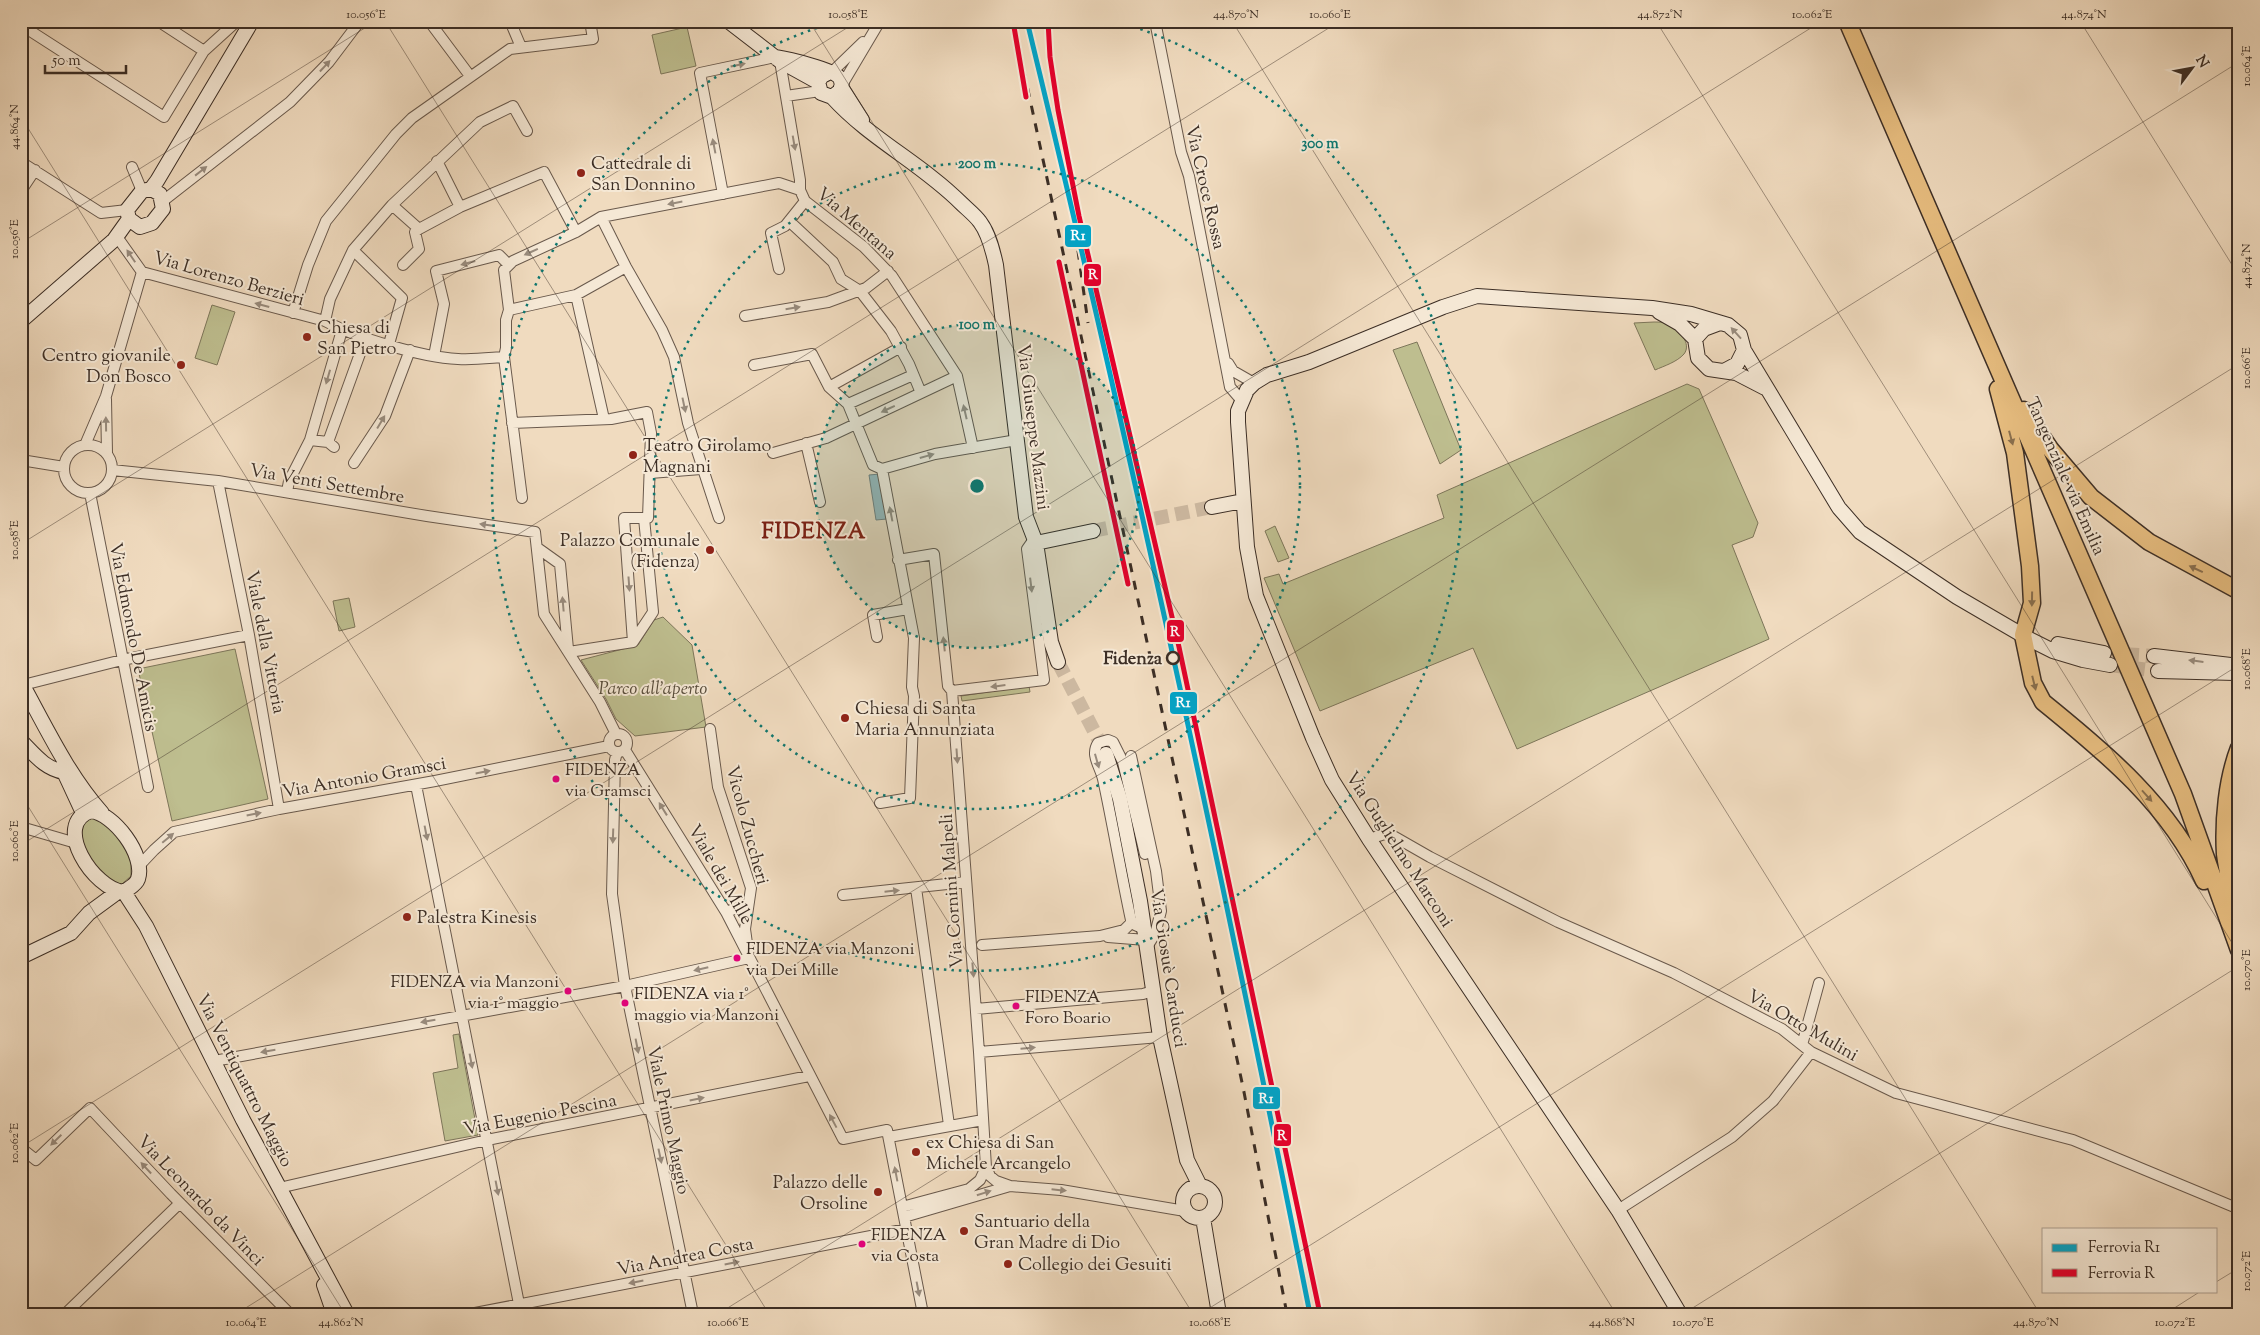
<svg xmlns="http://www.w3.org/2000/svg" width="2260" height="1335" font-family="'Sorts Mill Goudy',serif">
<rect width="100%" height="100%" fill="#f0dbbf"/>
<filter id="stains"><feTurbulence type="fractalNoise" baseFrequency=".004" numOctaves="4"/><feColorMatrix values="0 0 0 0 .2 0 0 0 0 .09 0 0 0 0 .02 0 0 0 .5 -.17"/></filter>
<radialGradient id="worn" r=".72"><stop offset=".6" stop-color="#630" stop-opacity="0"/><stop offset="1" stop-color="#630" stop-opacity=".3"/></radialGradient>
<path fill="#bebe8f" stroke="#7d765a" d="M687,27L696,66L661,74L652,35Z
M212,305L235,312L217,365L195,358Z
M1654,322C1659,322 1666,322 1670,325C1679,329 1692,344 1684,354C1677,362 1664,366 1655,370L1634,323Z
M1417,342L1461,450L1440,464L1393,350Z
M1687,384L1699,389L1758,523L1753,537L1732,545L1769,639L1517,749L1473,648L1320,711L1264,578L1279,574L1283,584L1444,518L1437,495Z
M1275,526L1289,558L1278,562L1265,531Z
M349,598L355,627L339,631L333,601Z
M663,617L692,645L706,727L635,736L616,719L606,699L581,660L638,645L654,620Z
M235,649L268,799L172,821L138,669Z
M1029,686L1030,692L962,701L961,696Z
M89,817L102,820L127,848L131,864V876L122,884L109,883C98,868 64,833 89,817Z
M459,1034L478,1135L445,1141L433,1073L458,1068L453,1035Z"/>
<path fill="#9db9bb" stroke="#76817f" d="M880,474L887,519L876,520L869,475Z"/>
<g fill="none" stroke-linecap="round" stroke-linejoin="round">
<path stroke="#ccb8a0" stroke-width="14" stroke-dasharray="14 7" stroke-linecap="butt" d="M1093,531L1212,507
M2104,653L2154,656
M1058,662L1106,754
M2110,665L2158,671"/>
<defs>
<path id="street" d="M158,21L204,51
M429,21L470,76
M510,21L521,47
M1155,21L1181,152L1189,176L1230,387L1242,401
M21,25L164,117L204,51L237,21
M741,31L749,21
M780,61L800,180V190L805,201L864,247L892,276L957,376L973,448
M831,73L863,42
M842,85L880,21
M786,96L820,91
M437,161L460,207
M21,162L101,213L127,210
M132,167L142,191
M21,191L35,170
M723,194L700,73L775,57
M163,201L290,102L329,62L360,21
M392,205L419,229
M601,217L626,267L662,330L674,357L688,423L719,518
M789,221L833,262L841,279L860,291L891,331L909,364L921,393
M419,229L460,207L544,172L576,232
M120,241L142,272L325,321C357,338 421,357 458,359C473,360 489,358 504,357
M353,250L402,298L389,344
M403,265L419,249L415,232L419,229
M779,269L771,233L785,226L805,201
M576,295L604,419
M509,310L576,295L626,267
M293,313L308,265L326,221L396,134L412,118L510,49L593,39L590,21
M745,316L828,302L866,288L888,271
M325,321L330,299L353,250L392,205L480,122L513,106L527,131
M434,356L444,304L436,271L499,255L509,265
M1228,363L1233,371L1254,383
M754,365L812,354L829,387L848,404L873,465L882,469
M829,387L901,347
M106,399L107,453
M848,404L913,375
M512,423L611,419L647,412L651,433L648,518H624L633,642
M310,440L328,442L334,447
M328,442L366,337
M806,443L820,502
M64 469a24 24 0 1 1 48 0a24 24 0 1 1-48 0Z
M85,445L106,396L142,272
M773,453L826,438L957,376
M21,460L64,467
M354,463L385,416L410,350
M882,469L935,454L1017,440
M112,470L218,481L427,516L535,532L544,614L600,702L616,734
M650,473L701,469
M218,481L249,635L279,809
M287,492L289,481L310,440L342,330
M90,493L148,787
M522,498L504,357L506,348V320L509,310L504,270L513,261L576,232L601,217L779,183L800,190
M539,549L560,564L568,649
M898,560L934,554L948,686L952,691L979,1052L986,1167L980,1180L969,1189L902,1207
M877,637L873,615L908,609
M633,642L653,612L644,518
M569,652L633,642
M23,685L122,660L249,635
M952,691L1044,680L1027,549L1034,539
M609 743a9 9 0 1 1 18 0a9 9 0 1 1-18 0Z
M625,750L726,912L843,1139L887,1130L923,1314
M617,752L615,760L612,894L625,986L693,1314
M1131,756L1156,871L1161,911L1155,934L1147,947
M1123,762L1145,854
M1132,764L1123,762L1113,742L1108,740L1098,743C1090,755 1100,766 1103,779C1113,826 1121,873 1131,920L1135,925L1144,929
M416,785L521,1314
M880,803L910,798L914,696L912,687L914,638L882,469
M21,827L76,843
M1369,839L1388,833L1430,857L1558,922L1674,973L1782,1029L1811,1052L1896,1093L2073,1140L2239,1209
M138,867L154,850L174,832L279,809L435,781L609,746
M916,888L949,1125
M843,895L966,882
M726,912L737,908L747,910
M1108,937L1146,940
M982,945L1100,936L1124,930L1132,922
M976,1009L1143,994L1153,991
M1802,1045L1819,983
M979,1052L1160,1037
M214,1061L625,986L749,958L745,929L751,888L718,787L710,729
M889,1137L983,1120
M21,1148L36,1160L90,1108L171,1194L290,1314
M986,1167L990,1176L996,1181L1010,1186L1061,1190L1185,1211
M279,1188L487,1140L809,1076
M1618,1210L1732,1137L1773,1101L1811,1052
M904,1217L1010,1186
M65,1314L180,1203
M470,1314L907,1229"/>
<path id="secondary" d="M728,21L780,61L818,82
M775,57C787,59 833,69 840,78C842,82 842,86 841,90L832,97L821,93L818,82L822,76L828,73
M841,87L862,120
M832,97C870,139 921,163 961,203C967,209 975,215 980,222C989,234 993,251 996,265L1026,517L1036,543L1051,642L1058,662
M151,189L160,194L163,209L152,223L140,227L129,219L127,210L142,191L151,189L157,181L252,21
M1659,312L1680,324L1695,339
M21,321L114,240L129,219
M1720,323L1704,329L1695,339L1698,358L1709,369L1736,373L1765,388
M1744,350L1839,508L1860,532L1957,597L2029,639L2053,651L2083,660L2110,665
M1212,507L1243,501
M1036,543L1093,531
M2058,644L2104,653
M2154,656L2239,666
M2158,671L2235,673
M21,682C46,727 68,775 102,813
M21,741C34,754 45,769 64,772
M1106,754L1120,799L1140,901L1160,1037L1187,1160L1200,1186
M64,772L83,813
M91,811C113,813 146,855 138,879C136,885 129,888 124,892C94,890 51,824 91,811Z
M124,892L146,926L243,1120L347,1314
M21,957L71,933L89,913L119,891
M1183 1202a16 16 0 1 1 32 0a16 16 0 1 1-32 0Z
M1203,1218L1219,1314
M324,1285L334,1314
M1680,1314L1618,1210L1369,839L1332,780L1313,738L1256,596L1247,547L1238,422V411L1247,390L1254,383L1267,375L1309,362L1443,307L1477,296L1652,308L1691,314L1728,325L1740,335L1744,350L1737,364L1724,371"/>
<path id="primary" d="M1847,21L2183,794L2239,950
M1998,389L2015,453L2030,566L2032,603L2023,635L2033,683L2043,702C2106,753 2170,806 2204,881
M2024,410L2051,450L2091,497L2149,542L2239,591
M2238,926C2235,902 2228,878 2225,854C2223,820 2227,779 2239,748"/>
</defs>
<use href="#street" stroke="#69594c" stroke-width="12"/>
<use href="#secondary" stroke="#3c2e25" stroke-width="16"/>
<use href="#primary" stroke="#3c2e25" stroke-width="19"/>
<use href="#street" stroke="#f5e8d5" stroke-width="10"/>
<use href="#secondary" stroke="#f5e8d5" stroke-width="14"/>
<use href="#primary" stroke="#e8be80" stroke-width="16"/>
<path stroke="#3c2e25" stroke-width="3" stroke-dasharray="9 9" stroke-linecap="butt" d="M1026,21L1029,31
M1020,53L1243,1087L1287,1314
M1073,215L1088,323"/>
<defs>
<path id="rail-1" d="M1027,21C1131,450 1224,881 1310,1314"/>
<path id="rail-2" d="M1013,21L1026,97
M1048,21L1050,57L1058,110L1079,216L1179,647L1320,1314
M1059,262L1128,584"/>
</defs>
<use href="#rail-1" stroke="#f5e8d5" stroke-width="9"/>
<use href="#rail-2" stroke="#f5e8d5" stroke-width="9"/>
<use href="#rail-1" stroke="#03a3c6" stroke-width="5"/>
<use href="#rail-2" stroke="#e4002b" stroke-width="5"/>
</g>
<defs><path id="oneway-solid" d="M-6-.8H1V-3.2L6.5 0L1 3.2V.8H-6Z" transform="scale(1.25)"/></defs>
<g fill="#988b7d">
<use href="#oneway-solid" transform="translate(738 65) rotate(-12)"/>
<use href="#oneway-solid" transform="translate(325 66) rotate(-47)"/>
<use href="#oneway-solid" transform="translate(794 143) rotate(80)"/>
<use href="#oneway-solid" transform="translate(714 146) rotate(-101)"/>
<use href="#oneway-solid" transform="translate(201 171) rotate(-38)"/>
<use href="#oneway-solid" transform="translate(675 203) rotate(169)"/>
<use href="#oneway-solid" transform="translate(531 252) rotate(156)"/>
<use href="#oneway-solid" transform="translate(131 256) rotate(-124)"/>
<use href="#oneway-solid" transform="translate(468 263) rotate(165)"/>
<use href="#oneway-solid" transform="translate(262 305) rotate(-165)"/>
<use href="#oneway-solid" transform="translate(793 308) rotate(-9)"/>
<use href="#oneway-solid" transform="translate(1736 333) rotate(-132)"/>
<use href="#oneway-solid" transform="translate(328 377) rotate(106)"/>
<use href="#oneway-solid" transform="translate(684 405) rotate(78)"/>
<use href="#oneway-solid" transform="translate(888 409) rotate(155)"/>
<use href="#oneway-solid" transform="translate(965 412) rotate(-103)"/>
<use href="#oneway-solid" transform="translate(381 422) rotate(-59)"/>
<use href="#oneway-solid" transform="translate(106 424) rotate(-91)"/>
<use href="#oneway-solid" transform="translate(927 456) rotate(-16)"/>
<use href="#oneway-solid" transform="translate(891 514) rotate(-101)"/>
<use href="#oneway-solid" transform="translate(487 525) rotate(-172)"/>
<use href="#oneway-solid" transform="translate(629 584) rotate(86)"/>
<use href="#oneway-solid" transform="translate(1031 585) rotate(83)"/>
<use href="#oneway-solid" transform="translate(563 604) rotate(-95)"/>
<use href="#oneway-solid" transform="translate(944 644) rotate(-96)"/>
<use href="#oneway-solid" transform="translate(2196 661) rotate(-173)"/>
<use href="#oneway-solid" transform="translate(998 686) rotate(173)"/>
<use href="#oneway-solid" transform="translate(957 756) rotate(86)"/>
<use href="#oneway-solid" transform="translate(1097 761) rotate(74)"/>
<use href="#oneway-solid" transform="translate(483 772) rotate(-11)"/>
<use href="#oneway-solid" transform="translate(663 809) rotate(-122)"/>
<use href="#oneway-solid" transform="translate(254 814) rotate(-11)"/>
<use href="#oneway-solid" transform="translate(426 833) rotate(79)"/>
<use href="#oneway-solid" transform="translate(613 836) rotate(92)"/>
<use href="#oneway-solid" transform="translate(168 838) rotate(-40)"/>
<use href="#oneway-solid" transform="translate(892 891) rotate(-6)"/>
<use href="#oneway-solid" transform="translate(701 969) rotate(167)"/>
<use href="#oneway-solid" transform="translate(973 970) rotate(85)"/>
<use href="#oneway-solid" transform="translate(428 1021) rotate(170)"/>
<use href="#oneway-solid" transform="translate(637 1046) rotate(79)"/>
<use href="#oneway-solid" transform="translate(1028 1048) rotate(-5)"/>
<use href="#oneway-solid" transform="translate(268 1051) rotate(170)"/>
<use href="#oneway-solid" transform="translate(471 1061) rotate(79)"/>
<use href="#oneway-solid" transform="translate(697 1099) rotate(-12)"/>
<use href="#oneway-solid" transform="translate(833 1121) rotate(-118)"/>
<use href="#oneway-solid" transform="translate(56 1140) rotate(136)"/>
<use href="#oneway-solid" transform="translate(660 1156) rotate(78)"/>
<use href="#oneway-solid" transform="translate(146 1168) rotate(-133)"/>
<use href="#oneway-solid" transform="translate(896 1174) rotate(-101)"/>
<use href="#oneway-solid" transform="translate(497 1188) rotate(79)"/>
<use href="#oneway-solid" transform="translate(1059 1190) rotate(6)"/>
<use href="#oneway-solid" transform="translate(984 1193) rotate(-17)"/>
<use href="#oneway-solid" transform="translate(732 1263) rotate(-11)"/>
<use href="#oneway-solid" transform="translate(636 1282) rotate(169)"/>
<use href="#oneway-solid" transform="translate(918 1289) rotate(79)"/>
</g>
<g fill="#896f4e">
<use href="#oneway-solid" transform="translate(2011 438) rotate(75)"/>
<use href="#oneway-solid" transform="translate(2196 569) rotate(-155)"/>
<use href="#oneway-solid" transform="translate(2032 599) rotate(91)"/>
<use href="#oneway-solid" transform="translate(2034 683) rotate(76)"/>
<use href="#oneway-solid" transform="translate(2147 796) rotate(48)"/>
</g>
<path fill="none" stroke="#3c2e25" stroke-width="1" stroke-opacity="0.45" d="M385,21L1193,1314M809,21L1616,1314M1232,21L2040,1314M1656,21L2239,954M2080,21L2239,276M21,117L769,1314M21,243L376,21M21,544L858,21M21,795L345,1314M21,845L1340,21M21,1147L1822,21M2216,1282L2239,1268M236,1314L2239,62M718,1314L2239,364M1200,1314L2239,665M1683,1314L2239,966M2165,1314L2201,1291"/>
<circle cx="977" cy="486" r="162" fill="#0f766e" fill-opacity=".12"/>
<g fill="none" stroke="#0f766e" stroke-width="2.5" stroke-dasharray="2.5 5">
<circle cx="977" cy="486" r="162"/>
<circle cx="977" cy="486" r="323"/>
<path d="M1119 22A485 485 0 1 1 835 22"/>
</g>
<g fill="#8f2418" stroke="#f5e8d5" stroke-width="2">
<circle cx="581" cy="173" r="5"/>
<circle cx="307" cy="337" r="5"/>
<circle cx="181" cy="365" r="5"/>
<circle cx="633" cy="455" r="5"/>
<circle cx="710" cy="550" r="5"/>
<circle cx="845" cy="718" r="5"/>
<circle cx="407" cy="917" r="5"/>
<circle cx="916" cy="1152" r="5"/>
<circle cx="878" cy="1192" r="5"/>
<circle cx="964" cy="1231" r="5"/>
<circle cx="1008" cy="1264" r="5"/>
</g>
<circle fill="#f5e8d5" stroke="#3c2e25" stroke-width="2.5" cx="1173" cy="658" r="6"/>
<g fill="#e5007d" stroke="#f5e8d5" stroke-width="2">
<circle cx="556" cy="779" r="4.5"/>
<circle cx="737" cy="958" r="4.5"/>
<circle cx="568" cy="991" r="4.5"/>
<circle cx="625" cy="1003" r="4.5"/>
<circle cx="1016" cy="1006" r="4.5"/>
<circle cx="862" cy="1244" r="4.5"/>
</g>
<g text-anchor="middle" stroke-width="4" stroke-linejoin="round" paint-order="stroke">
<g font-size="17" fill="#3c2e25" stroke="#f5e8d5" text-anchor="start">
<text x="565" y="775">FIDENZA<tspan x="565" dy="21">via Gramsci</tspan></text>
<text x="746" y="954">FIDENZA via Manzoni<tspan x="746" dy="21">via Dei Mille</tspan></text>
<text x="559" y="987" text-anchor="end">FIDENZA via Manzoni<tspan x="559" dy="21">via 1° maggio</tspan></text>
<text x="634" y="999">FIDENZA via 1°<tspan x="634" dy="21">maggio via Manzoni</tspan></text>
<text x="1025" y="1002">FIDENZA<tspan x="1025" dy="21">Foro Boario</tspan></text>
<text x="871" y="1240">FIDENZA<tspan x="871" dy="21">via Costa</tspan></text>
</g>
<g font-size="18" fill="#3c2e25" stroke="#f5e8d5" text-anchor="start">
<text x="591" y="169">Cattedrale di<tspan x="591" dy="21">San Donnino</tspan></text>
<text x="317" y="333">Chiesa di<tspan x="317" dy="21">San Pietro</tspan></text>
<text x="171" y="361" text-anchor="end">Centro giovanile<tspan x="171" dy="21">Don Bosco</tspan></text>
<text x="643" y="451">Teatro Girolamo<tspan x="643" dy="21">Magnani</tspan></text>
<text x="700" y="546" text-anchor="end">Palazzo Comunale<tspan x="700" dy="21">(Fidenza)</tspan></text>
<text x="855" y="714">Chiesa di Santa<tspan x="855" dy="21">Maria Annunziata</tspan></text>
<text x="417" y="923">Palestra Kinesis</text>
<text x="926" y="1148">ex Chiesa di San<tspan x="926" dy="21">Michele Arcangelo</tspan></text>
<text x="868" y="1188" text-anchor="end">Palazzo delle<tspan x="868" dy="21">Orsoline</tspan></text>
<text x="974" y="1227">Santuario della<tspan x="974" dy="21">Gran Madre di Dio</tspan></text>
<text x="1018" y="1270">Collegio dei Gesuiti</text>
</g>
<g font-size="18" fill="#3c2e25" stroke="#f5e8d5">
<text transform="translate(1206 187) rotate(77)" y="6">Via Croce Rossa</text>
<text transform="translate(857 223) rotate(41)" y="6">Via Mentana</text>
<text transform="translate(229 278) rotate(16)" y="6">Via Lorenzo Berzieri</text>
<text transform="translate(1034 427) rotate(83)" y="6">Via Giuseppe Mazzini</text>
<text transform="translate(2066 476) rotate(66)" y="6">Tangenziale via Emilia</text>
<text transform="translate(327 483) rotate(10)" y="6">Via Venti Settembre</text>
<text transform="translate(134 637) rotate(79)" y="6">Via Edmondo De Amicis</text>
<text transform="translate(266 642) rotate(79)" y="6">Viale della Vittoria</text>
<text transform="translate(364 777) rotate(-10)" y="6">Via Antonio Gramsci</text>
<text transform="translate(748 825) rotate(75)" y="6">Vicolo Zuccheri</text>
<text transform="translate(1400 849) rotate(57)" y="6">Via Guglielmo Marconi</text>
<text transform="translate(721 874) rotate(60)" y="6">Viale dei Mille</text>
<text transform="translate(951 891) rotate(-94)" y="6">Via Cornini Malpeli</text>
<text transform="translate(1169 968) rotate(81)" y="6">Via Giosuè Carducci</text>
<text transform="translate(1803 1025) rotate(30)" y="6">Via Otto Mulini</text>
<text transform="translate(245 1080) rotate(63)" y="6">Via Ventiquattro Maggio</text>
<text transform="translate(540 1114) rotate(-11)" y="6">Via Eugenio Pescina</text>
<text transform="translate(669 1120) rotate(78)" y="6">Viale Primo Maggio</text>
<text transform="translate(201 1200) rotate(46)" y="6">Via Leonardo da Vinci</text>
<text transform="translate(685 1256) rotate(-11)" y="6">Via Andrea Costa</text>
</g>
<g font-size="18" font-weight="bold" fill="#3c2e25" stroke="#f5e8d5" text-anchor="end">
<text x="1162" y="664">Fidenza</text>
</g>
<g font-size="18" font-style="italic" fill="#564b3a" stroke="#f5e8d5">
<text x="653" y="694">Parco all'aperto</text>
</g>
<g font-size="22" font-weight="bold" letter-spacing="1" fill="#7a1f14" stroke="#f5e8d5">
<text x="814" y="538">FIDENZA</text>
</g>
</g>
<circle cx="977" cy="486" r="8" fill="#0f766e" stroke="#f5e8d5" stroke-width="2.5"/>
<g font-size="15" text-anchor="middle" font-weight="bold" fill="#0f766e" stroke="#f5e8d5" stroke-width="4" stroke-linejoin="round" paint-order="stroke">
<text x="1320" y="148">300 m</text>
<text x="977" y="168">200 m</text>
<text x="977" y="329">100 m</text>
</g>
<g stroke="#f5e8d5" stroke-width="2">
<rect x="1064" y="224" width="28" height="24" rx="5" fill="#03a3c6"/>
<rect x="1083" y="263" width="19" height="24" rx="5" fill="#e4002b"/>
<rect x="1166" y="619" width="19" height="24" rx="5" fill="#e4002b"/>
<rect x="1169" y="691" width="29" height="24" rx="5" fill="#03a3c6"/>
<rect x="1252" y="1086" width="29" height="24" rx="5" fill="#03a3c6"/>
<rect x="1273" y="1123" width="19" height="24" rx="5" fill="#e4002b"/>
</g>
<g font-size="14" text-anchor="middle" font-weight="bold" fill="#fff">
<text x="1078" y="240">R1</text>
<text x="1093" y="279">R</text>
<text x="1175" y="636">R</text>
<text x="1183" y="707">R1</text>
<text x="1266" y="1103">R1</text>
<text x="1282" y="1140">R</text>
</g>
<rect width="2260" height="1335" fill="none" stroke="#f0dbbf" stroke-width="55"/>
<rect x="2042" y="1228" width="175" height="65" fill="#f5e8d5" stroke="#ab9e8f"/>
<rect x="2052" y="1244" width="25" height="8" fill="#03a3c6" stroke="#ab9e8f"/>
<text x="2088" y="1252" font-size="15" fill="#3c2e25">Ferrovia R1</text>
<rect x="2052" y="1269" width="25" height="8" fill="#e4002b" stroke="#ab9e8f"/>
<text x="2088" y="1278" font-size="15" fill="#3c2e25">Ferrovia R</text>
<g transform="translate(2192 68) rotate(58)" stroke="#f5e8d5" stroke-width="4" paint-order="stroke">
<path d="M0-4L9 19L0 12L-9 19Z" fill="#3c2e25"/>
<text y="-8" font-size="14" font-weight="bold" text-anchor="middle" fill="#3c2e25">N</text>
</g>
<path d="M45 65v8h81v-8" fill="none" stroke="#3c2e25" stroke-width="2.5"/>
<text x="52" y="65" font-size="15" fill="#3c2e25" stroke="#f5e8d5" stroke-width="4" paint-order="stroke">50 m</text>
<rect x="28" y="28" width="2204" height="1280" fill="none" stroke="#3c2e25" stroke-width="2"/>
<g font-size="12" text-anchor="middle" fill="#3c2e25">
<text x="366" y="18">10.056°E</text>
<text x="848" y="18">10.058°E</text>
<text x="1236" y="18">44.870°N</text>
<text x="1330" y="18">10.060°E</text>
<text x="1660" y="18">44.872°N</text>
<text x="1812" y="18">10.062°E</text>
<text x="2084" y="18">44.874°N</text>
<text transform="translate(2246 66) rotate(-90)" y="4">10.064°E</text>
<text transform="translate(14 127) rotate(-90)" y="4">44.864°N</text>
<text transform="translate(14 239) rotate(-90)" y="4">10.056°E</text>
<text transform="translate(2246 266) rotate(-90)" y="4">44.874°N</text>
<text transform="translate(2246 368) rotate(-90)" y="4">10.066°E</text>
<text transform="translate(14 540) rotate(-90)" y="4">10.058°E</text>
<text transform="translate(2246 669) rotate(-90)" y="4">10.068°E</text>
<text transform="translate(14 841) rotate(-90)" y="4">10.060°E</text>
<text transform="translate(2246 970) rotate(-90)" y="4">10.070°E</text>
<text transform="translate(14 1143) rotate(-90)" y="4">10.062°E</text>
<text transform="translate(2246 1271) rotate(-90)" y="4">10.072°E</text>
<text x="246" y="1326">10.064°E</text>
<text x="341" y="1326">44.862°N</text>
<text x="728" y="1326">10.066°E</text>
<text x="1210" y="1326">10.068°E</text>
<text x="1612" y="1326">44.868°N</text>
<text x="1693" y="1326">10.070°E</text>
<text x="2036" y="1326">44.870°N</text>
<text x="2175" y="1326">10.072°E</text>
</g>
<rect width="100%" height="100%" filter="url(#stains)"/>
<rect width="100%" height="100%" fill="url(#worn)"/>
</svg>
